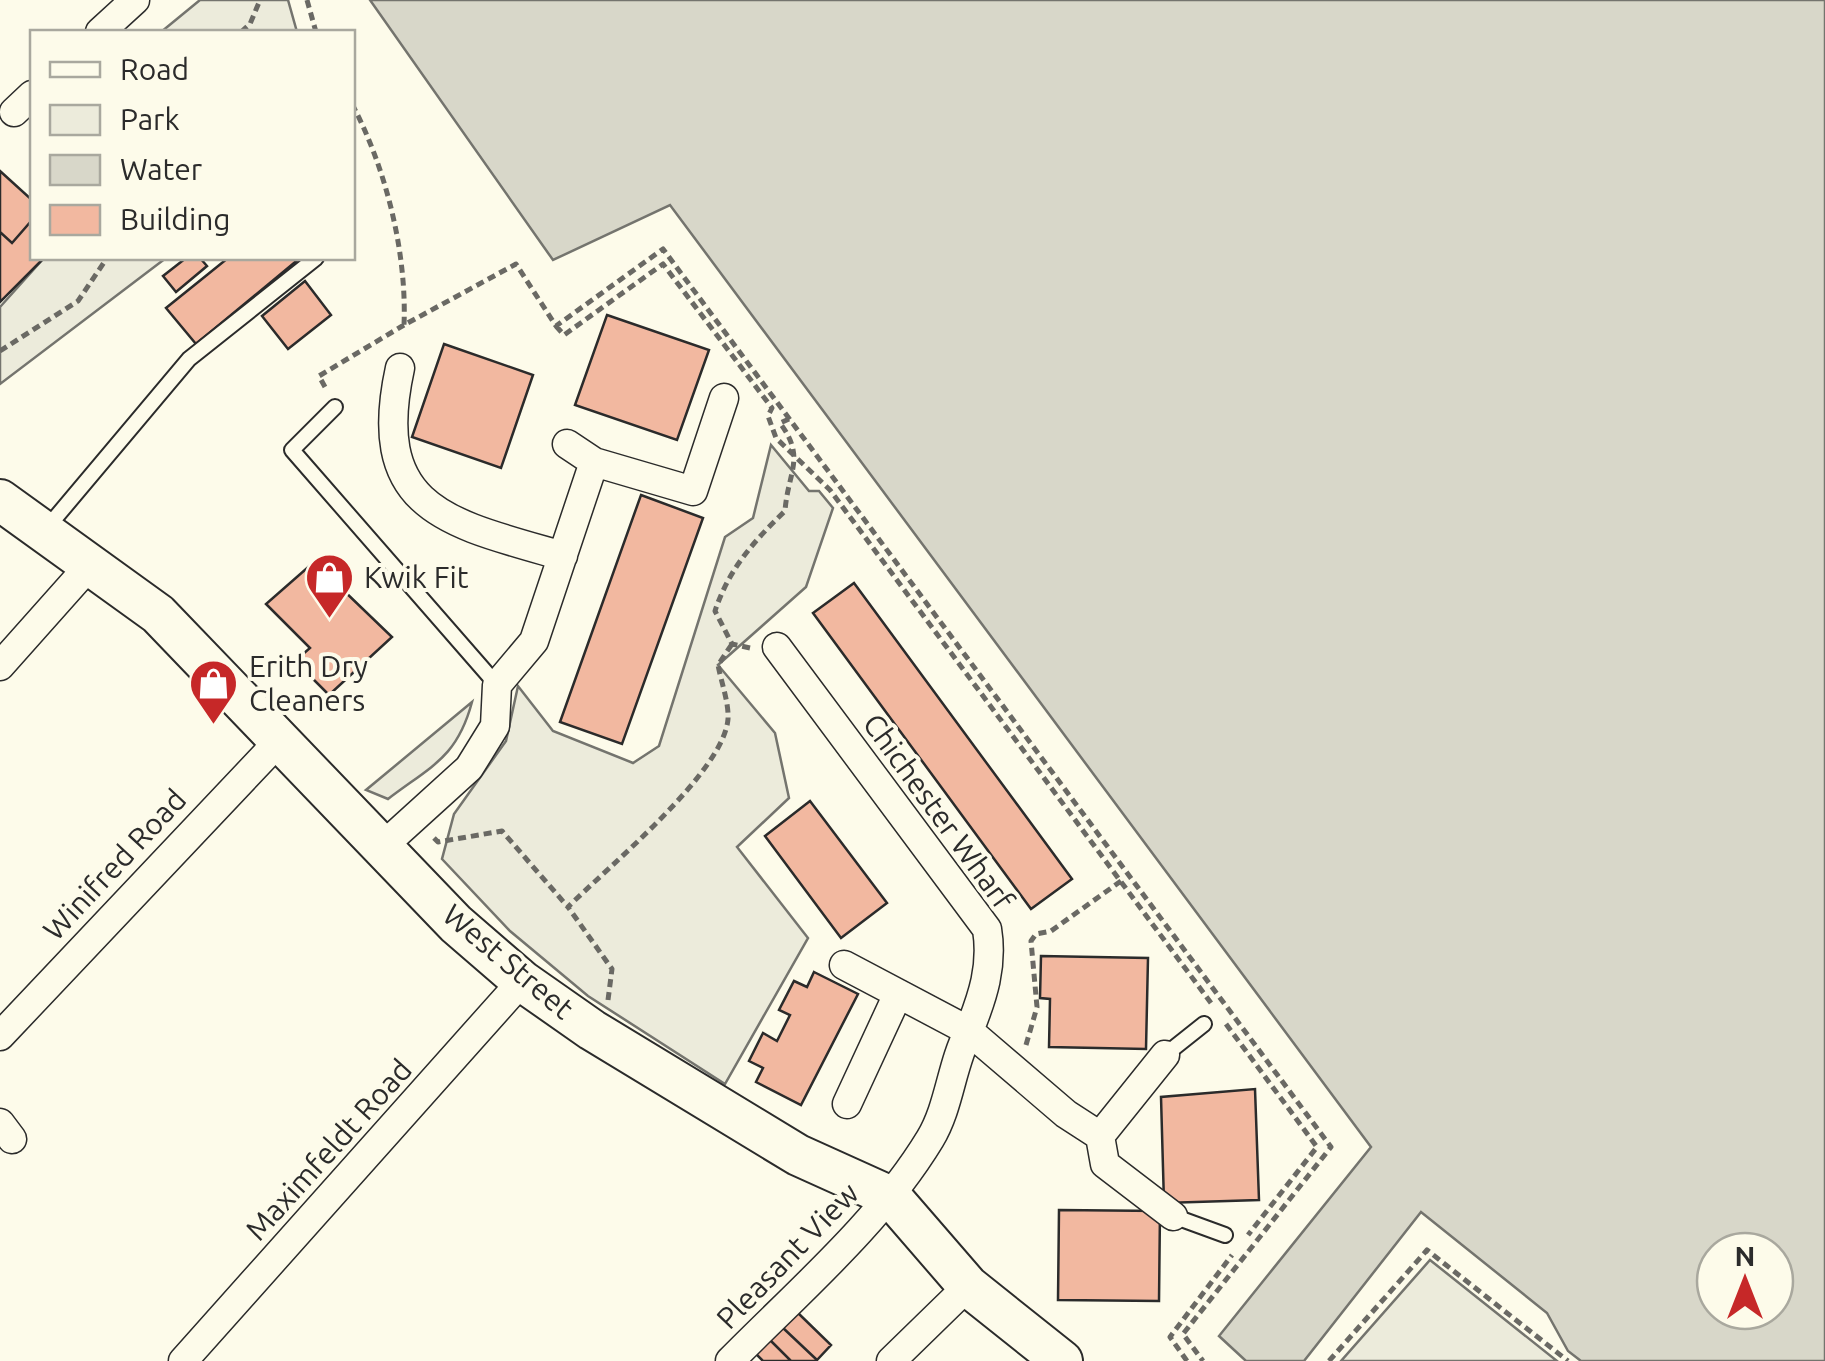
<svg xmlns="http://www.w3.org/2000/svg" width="1825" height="1361" font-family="Ubuntu,sans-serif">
<rect width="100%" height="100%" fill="#fdfbea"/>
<path fill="#ecebdb" stroke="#74746e" stroke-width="2.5" d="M200,0H288L297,32H161Z
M44,258H166L0,384V307Z
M771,445L809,491H819L833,508L806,587L718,665L775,733L789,798L737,847L808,938L725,1084L588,996L510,931L442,859L454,814L506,741L518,686L553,731L633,763L659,746L725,537L753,518Z
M472,702C457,758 431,766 388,799L366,790Z
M1430,1260L1557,1361H1341Z"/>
<path fill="#d8d7c9" stroke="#74746e" stroke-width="2.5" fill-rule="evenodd" d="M370,0H1825V1361H1581L1568,1351L1547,1313L1421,1212L1304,1361H1246L1219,1336L1371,1147L670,205L553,260ZM1715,1251H1775V1311H1715Z"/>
<path fill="#f2b8a0" stroke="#2b2b2b" stroke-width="2.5" d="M0,171L32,200V220L12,243L0,232Z
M32,220V258H44L0,302V232L12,243Z
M186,258H200L207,266L176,292L163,276Z
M228,258H300L196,344L166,308Z
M305,281L331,315L288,349L262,316Z
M607,315L709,350L677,440L575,405Z
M444,344L533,375L501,468L412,437Z
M641,495L703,518L622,744L560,722Z
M314,562L392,637L329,695L295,661L310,648L266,604Z
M854,583L1072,879L1031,909L813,613Z
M810,801L887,903L841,938L765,836Z
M1041,956L1148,958L1146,1049L1049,1047L1050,999L1040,998Z
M814,972L858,994L801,1105L756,1082L763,1068L749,1061L763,1033L777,1041L790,1015L779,1010L794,981L807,987Z
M1255,1089L1259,1200L1164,1203L1161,1097Z
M1059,1210L1160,1211L1159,1301L1058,1300Z
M797,1312L831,1345L817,1360L782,1327Z
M782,1327L817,1360L816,1361H791L770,1340Z
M770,1340L791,1361H763L756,1354Z"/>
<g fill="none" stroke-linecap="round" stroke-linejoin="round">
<defs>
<path id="lane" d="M335,407L292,450L497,685
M46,529L189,359L316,258
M1165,1055L1204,1024
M1173,1216L1225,1235"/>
<path id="street" d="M100,32L135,0
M14,112L32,95
M400,368C369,510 448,523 563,556
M594,462L693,491L724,398
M777,647L987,929C993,966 983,996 969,1031L844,965
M0,666L89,566
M383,846L469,768L495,726L497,685L534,641L594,462L567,444
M0,1036L280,740
M847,1104L898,994
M0,1123L12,1139
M1100,1136L1165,1055
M183,1361L522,981
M730,1361C799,1291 879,1223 930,1139C950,1106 951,1065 969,1031L1066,1114L1100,1136L1105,1164L1173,1216
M891,1361L968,1286"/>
<path id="secondary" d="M0,500L158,614L456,924L522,981L592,1030L798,1155L891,1197L968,1286L1062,1361"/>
</defs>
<use href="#lane" stroke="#2b2b2b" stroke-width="18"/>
<use href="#street" stroke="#2b2b2b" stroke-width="31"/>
<use href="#secondary" stroke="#2b2b2b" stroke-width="44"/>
<path stroke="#6a6964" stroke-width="5" stroke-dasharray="8 5" stroke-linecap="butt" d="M307,0L316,32
M241,32L250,24L260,0
M352,104C386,168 407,253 404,325L516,264L556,326L663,249L1331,1147L1183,1334L1203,1361
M556,326L564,335L663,264L772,408L768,416L776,438L830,490L1211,1003
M0,351L78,301L107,258
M325,387L319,376L404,325
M750,648L732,644L715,611C729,569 753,542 785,511C788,471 806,458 780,423L789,419
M434,838L438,842L502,831L568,907
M608,1000L612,969L568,907C608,867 724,772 728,719C729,703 721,681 718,665L732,644
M1226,1024L1317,1147L1248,1235
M1026,1045L1037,1007L1031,941L1036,934L1051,931L1121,881
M1187,1361L1170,1337L1232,1255
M1329,1361L1427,1250L1568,1361"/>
<use href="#lane" stroke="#fdfbea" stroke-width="14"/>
<use href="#street" stroke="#fdfbea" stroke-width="28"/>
<use href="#secondary" stroke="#fdfbea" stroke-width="40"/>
</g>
<defs>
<symbol id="shop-pin" viewBox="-11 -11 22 30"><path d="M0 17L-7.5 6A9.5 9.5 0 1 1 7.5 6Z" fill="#c62828" stroke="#fdfbea"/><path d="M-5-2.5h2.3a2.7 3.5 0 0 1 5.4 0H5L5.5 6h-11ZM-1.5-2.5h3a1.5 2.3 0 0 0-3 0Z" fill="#fff"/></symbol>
</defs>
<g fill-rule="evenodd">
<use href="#shop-pin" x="302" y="550" width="55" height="75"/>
<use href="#shop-pin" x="186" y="656" width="55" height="75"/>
</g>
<g text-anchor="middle" stroke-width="8" stroke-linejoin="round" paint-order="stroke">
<g font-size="30" fill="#2b2b2b" stroke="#fdfbea" text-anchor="start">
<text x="364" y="588">Kwik Fit</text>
<text x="249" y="677">Erith Dry<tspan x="249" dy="34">Cleaners</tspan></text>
</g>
<g font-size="30" fill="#2b2b2b" stroke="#fdfbea">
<text transform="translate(938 812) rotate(54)" y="10">Chichester Wharf</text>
<text transform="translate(115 865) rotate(-47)" y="10">Winifred Road</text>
<text transform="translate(508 962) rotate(40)" y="10">West Street</text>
<text transform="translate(329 1150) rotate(-48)" y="10">Maximfeldt Road</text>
<text transform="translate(788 1256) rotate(-46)" y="10">Pleasant View</text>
</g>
</g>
<rect x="30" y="30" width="325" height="230" fill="#fdfbea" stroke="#a9a89e" stroke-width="2.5"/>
<rect x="50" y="62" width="50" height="15" fill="#fdfbea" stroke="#a9a89e" stroke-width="2.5"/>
<text x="120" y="80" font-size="30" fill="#2b2b2b">Road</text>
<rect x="50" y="105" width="50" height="30" fill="#ecebdb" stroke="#a9a89e" stroke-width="2.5"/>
<text x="120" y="130" font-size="30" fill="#2b2b2b">Park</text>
<rect x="50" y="155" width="50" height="30" fill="#d8d7c9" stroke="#a9a89e" stroke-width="2.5"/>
<text x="120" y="180" font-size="30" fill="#2b2b2b">Water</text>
<rect x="50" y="205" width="50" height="30" fill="#f2b8a0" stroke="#a9a89e" stroke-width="2.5"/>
<text x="120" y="230" font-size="30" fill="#2b2b2b">Building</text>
<g transform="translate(1745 1281)"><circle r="48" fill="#fdfbea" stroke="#a9a89e" stroke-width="2.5"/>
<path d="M0-8L18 38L0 25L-18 38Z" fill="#c62828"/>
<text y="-15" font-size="28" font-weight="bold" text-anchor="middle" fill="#2b2b2b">N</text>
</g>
</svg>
